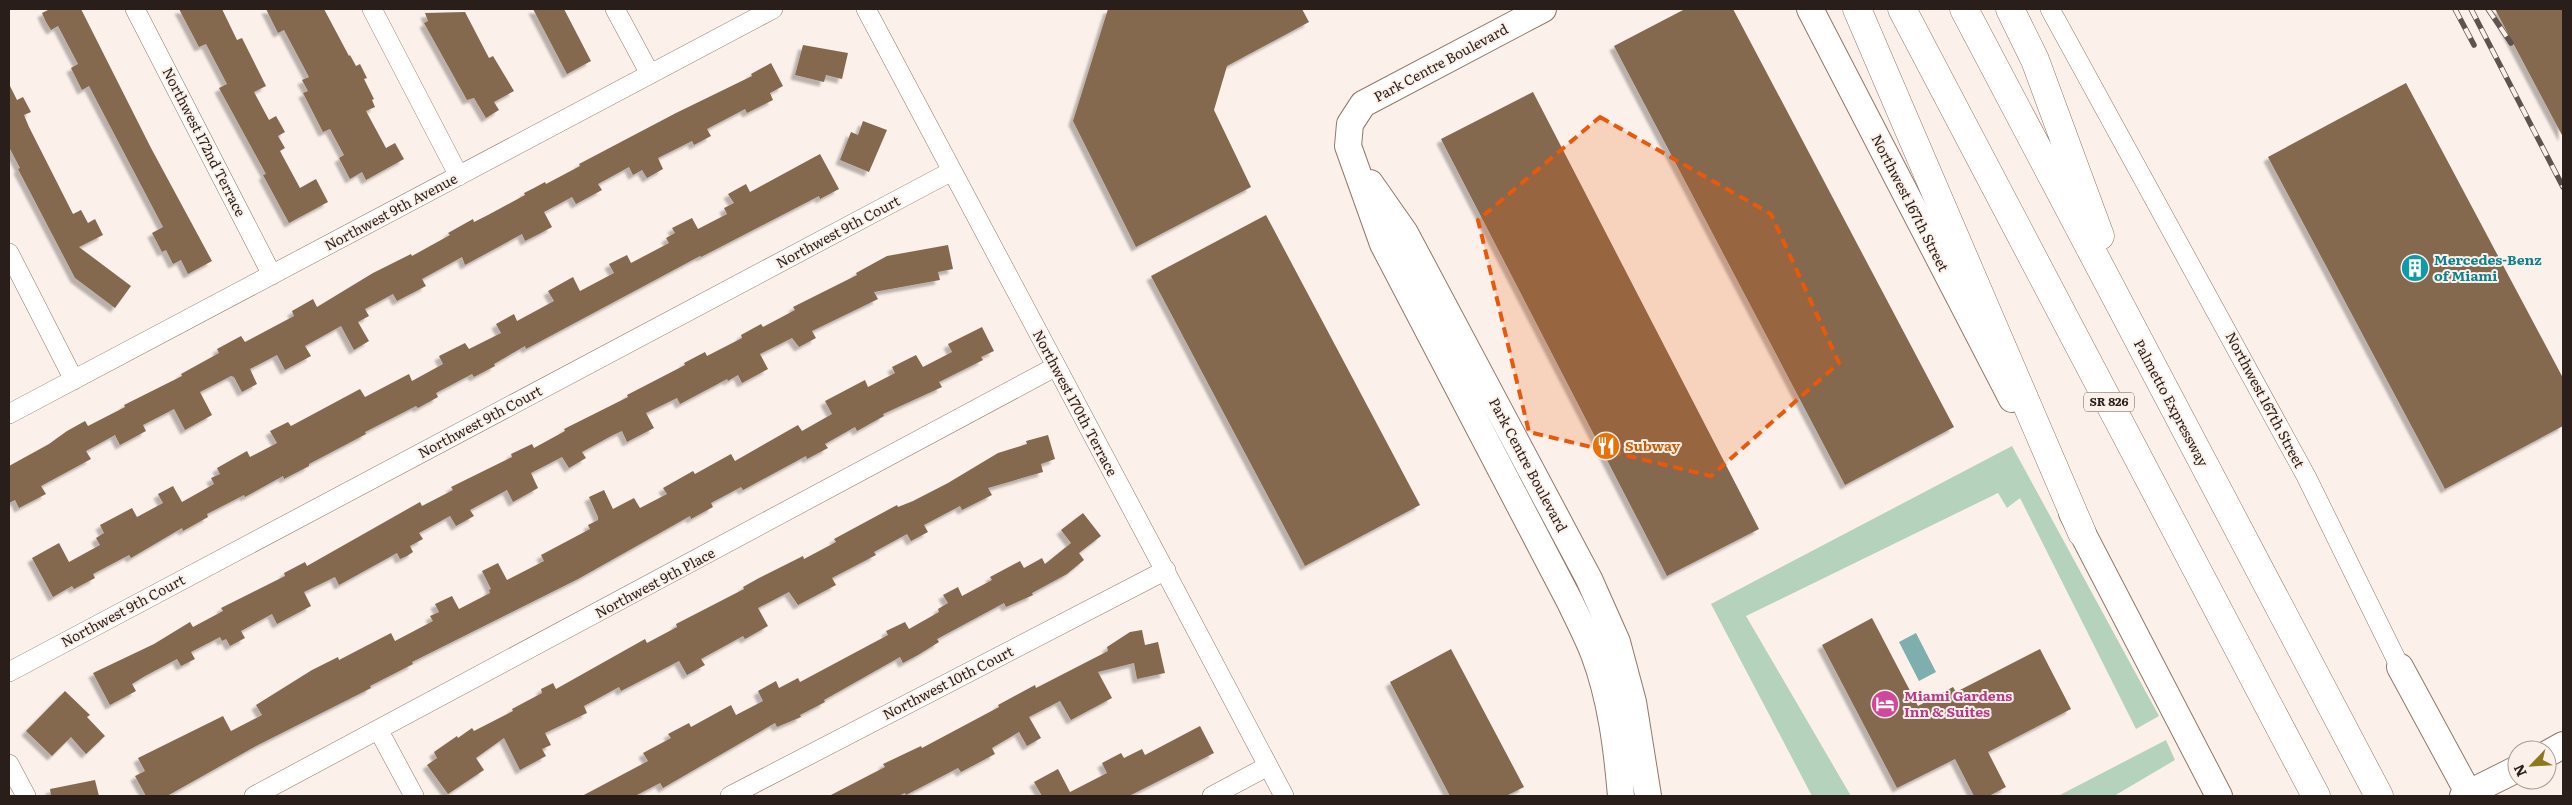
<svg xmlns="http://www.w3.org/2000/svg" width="2572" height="805" font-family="Literata,serif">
<defs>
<filter id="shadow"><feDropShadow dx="-4.5" dy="4.5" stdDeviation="1" flood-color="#0004"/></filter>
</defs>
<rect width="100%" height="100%" fill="#fcf0ea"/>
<path fill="#b5d3bc" d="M2012,446L2159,716L2136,729L2020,498L2007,508L1998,493L1746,616L1851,796H1812L1711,604Z
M2166,740L2175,760L2114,796H2058Z"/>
<path fill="#7eaead" d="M1916,633L1936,672L1919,681L1899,642Z"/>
<path fill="#846950" filter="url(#shadow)" d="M50,9H81L151,148L212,261L188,274L181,260L173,264L166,250L162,252L152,233L163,227L89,86L82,90L71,68L78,64L58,26L51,30L46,22L42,13Z
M179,9H222L237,40L242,38L266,86L254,92L269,120L276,116L285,132L278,136L285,148L280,151L300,188L316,179L328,202L289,223L263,175L266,174L219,88L227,84L206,44L199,47Z
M266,9H324L349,56L350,55L356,66L360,64L367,78L364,79L374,99L372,100L375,107L366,111L386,148L395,143L404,159L366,180L362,172L350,179L339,158L344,155L330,129L323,132L303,93L308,91L302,80L309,77L284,30L278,33Z
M533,9H564L591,61L567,74Z
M1108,9H1302L1309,22L1227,66L1214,110L1251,187L1136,247L1073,121Z
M1685,9H1733L1954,427L1845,485L1614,46Z
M2495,9H2563V137Z
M465,12L489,58L493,56L514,91L494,102L499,110L486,118L474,98L467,100L424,23L428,21L425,13Z
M803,45L848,53L842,79L826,75L824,82L795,75Z
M771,63L783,86L770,93L773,100L747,113L745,109L707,129L711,136L694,145L692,141L658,158L663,169L647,178L642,170L633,175L629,167L598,184L602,190L576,204L572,197L544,212L552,227L539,234L525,241L522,234L465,265L462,257L422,279L426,286L397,301L393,294L365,309L369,316L358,322L369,341L354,350L341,326L305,346L311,356L285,370L277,355L250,369L257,384L242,392L234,377L231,376L200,392L212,415L185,430L174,409L143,425L146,431L120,445L115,435L86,451L91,459L41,486L46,494L19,508L15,500L9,503V466L49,444L67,431L85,421L88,426L125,407L124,405L182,376L181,374L219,353L217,349L241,336L245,342L294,316L292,311L313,299L317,307L373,273L411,254L412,256L450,235L448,233L473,219L474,222L488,215L525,195L524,193L534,188L545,182L546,184L580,166L579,164L676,113L752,76L751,74Z
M2406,83L2563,378V426L2445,489L2268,157Z
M9,84L17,100L23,97L31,112L24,115L29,127L73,214L81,210L88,223L95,219L103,235L79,247L131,286L115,308L75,278L18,169L20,168L9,147Z
M1533,92L1759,529L1667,576L1441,139Z
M863,121L887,130L869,172L840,160L851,132L858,135Z
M820,154L839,189L820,199L819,196L701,257L700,256L526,349L525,346L494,364L495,366L474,377L472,374L436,393L438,397L418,408L416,406L365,432L366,434L309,464V466L284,479L283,476L245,497L244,495L207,514L208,517L183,531L182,528L131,558L129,555L93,574L95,578L74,589L72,586L53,597L32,558L59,543L69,562L100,545L96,538L104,533L100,525L132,508L137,517L163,503L158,494L173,486L182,502L214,484L211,478L220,474L217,468L247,451L250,457L277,443L270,431L288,422L291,426L360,389L365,397L409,374L412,381L443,364L439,356L465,343L469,349L501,333L496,324L514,314L517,321L554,301L548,291L573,277L580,291L614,273L609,264L627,255L631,263L669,243L666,238L675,233L672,228L692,218L698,229L727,214L724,208L734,203L728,194L746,184L750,192Z
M1266,215L1420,505L1305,566L1151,276Z
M948,245L953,269L938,272L940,280L874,292L878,299L812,331L816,338L799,347L792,338L760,354L768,369L742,383L738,375L728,381L727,379L680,404L677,398L646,413L654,428L627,442L622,431L613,435L582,452L586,458L569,468L562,457L531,473L538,488L513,502L507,490L470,510L474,516L456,526L450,516L419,533L423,539L410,546L413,552L407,556L400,559L397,553L339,585L335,577L304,592L311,606L277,624L272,614L241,631L245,638L230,646L226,639L222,641L220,637L191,652L195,659L181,666L177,659L145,676L132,684L136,691L110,705L93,673L154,644L190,622L193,627L223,611L221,608L285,576L284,573L305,562L307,566L420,502L422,506L453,490L451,487L512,457L511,454L532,444L534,448L565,431L564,429L628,397L627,395L685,365L684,363L705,352L707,356L742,338L741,335L761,324L763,327L795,310L793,307L857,275L856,273L887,256Z
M982,327L994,351L981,357L983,360L939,382L942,387L883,414L884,416L857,431L855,427L825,444L828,448L807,459L806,456L743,490L741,487L711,503L713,507L691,519L690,516L578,579L412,662L413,664L370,686L371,688L256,746L167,796H146L135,776L145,771L138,758L223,716L231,731L262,715L256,705L312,670L338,657L339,660L391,633L395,641L433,621L430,616L439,612L435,604L452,596L459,609L490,593L489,590L491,589L482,571L498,563L507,580L544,561L541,555L590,529L588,525L598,520V517L589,497L604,490L613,509L634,498L640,508L667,494L663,488L693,471L695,474L731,454L735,461L798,425L802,431L832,414L825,401L865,380L868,387L895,373L892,367L916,355L923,367L952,352L948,344Z
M1048,435L1055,459L1041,464L1043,472L988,488L992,495L962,510L960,506L924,525L928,532L911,541L907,534L874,552L876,555L832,578L836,585L798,605L789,592L758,608L768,626L745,639L743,636L701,659L705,665L687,675L679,661L621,691L619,687L584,706L587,713L545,733L551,745L542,749L546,756L520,770L504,738L476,758L484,770L448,794L427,765L437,758L434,752L457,736L458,738L472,728L474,731L513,711L512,709L542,693L541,689L553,683L556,689L645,639L647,643L677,627L676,624L744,589L743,587L759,578L803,556L804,559L836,542L834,539L897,505L898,507L913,501L948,483L998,453L1027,444L1026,441Z
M1083,513L1101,536L1079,553L1084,560L1067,574L1032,593L1033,595L1006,607L1004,603L937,639L939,642L918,655L903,663L900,657L824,700L825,702L800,715L801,717L777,727L775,723L663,788L660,783L635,796H582L648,761L643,753L671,738L668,734L689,723L691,727L731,705L736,715L763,701L758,691L776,681L779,688L798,678L800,682L888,635L886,631L905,622L909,629L939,612L938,609L948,603L943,595L958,587L962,596L992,580L990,577L1020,561L1024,568L1042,558L1045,564L1071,543L1061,530Z
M1872,618L1918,706L1953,687L1956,692L2040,649L2071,709L1988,752L2006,787L1989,796H1974L1955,759L1897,788L1822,645Z
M1142,630L1145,645L1158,642L1165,673L1137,679L1134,663L1098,672L1112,698L1071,720L1060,701L1029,717L1041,738L1027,746L1019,732L992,748L995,754L961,772L958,768L906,795L905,793L898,796H829L885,767L883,764L921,746L922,748L999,707L998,705L1035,685L1036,688L1108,651L1107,647L1130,632Z
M1451,649L1524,787L1506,796H1450L1390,682Z
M65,691L90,715L87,717L105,736L86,754L71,737L52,756L26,731Z
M1200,726L1214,753L1129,796H1042L1034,782L1058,769L1070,792L1107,773L1102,763L1121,753L1124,758L1142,749L1145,755Z
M95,780L99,796H51L50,789Z"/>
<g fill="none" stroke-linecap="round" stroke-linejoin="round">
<defs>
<path id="street" d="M135,9L272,275
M372,9L459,176
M615,9L650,74
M866,9C1005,272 1146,533 1284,796
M2050,9L2306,476L2400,667
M9,253L74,380
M9,414L773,9
M9,672L952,171
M379,731L414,796
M9,764L26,796
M254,796L1055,367
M730,796L1166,570
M1212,796L1268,766"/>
<path id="secondary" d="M1543,9L1363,104L1350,124L1348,146L1383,244L1570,602C1578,619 1587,636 1594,654C1611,699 1617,749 1621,796
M1810,9L2012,399
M1370,183L1405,233L1589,579L1617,642L1633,702L1648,796
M2072,513L2219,796
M2400,667L2470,796
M2547,754L2563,745
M2463,796L2517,769"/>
<path id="highway" d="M1857,9L2082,533
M1902,9L2316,796
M1964,9L2379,796
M2010,9L2035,60L2100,236"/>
</defs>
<use href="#street" stroke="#917769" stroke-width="20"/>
<use href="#secondary" stroke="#917769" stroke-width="28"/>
<use href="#highway" stroke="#917769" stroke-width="29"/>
<use href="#street" stroke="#fff" stroke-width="19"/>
<use href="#secondary" stroke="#fff" stroke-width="26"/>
<use href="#highway" stroke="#fff" stroke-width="28"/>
<defs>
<path id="rail" d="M2455,9L2474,45
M2471,9L2563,187
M2488,9L2511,43"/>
</defs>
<use href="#rail" stroke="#5e534d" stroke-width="5.5"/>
<use href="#rail" stroke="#fcf0ea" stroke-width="4" stroke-dasharray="11" stroke-linecap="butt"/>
</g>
<path fill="#e8590c" fill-opacity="0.2" stroke="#e8590c" stroke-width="4" stroke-dasharray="10 6" stroke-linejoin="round" d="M1600,117L1771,214L1839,363L1711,476L1529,432L1478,220Z"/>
<defs>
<symbol id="building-disc" viewBox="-11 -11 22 22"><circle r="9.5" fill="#0f9aa8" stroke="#fcf0ea"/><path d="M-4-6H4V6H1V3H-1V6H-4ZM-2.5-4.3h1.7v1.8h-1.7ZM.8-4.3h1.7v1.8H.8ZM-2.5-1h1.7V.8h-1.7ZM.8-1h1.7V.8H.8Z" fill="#fff"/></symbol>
<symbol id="restaurant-disc" viewBox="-11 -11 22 22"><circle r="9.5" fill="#e8710a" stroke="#fcf0ea"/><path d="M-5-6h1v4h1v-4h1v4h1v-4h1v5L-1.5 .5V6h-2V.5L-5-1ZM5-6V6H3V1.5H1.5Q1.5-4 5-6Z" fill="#fff"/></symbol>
<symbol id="hotel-disc" viewBox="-11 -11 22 22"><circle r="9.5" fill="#d1479c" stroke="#fcf0ea"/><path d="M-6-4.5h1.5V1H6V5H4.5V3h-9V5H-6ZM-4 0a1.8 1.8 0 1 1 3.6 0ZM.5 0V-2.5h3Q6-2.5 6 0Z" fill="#fff"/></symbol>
</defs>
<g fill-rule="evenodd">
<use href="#building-disc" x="2399" y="252" width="32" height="32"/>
<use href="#restaurant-disc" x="1590" y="430" width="32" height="32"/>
<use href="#hotel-disc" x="1869" y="688" width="32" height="32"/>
</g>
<g text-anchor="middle" stroke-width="4" stroke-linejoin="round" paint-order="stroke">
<rect fill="#fcf0ea" stroke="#685d58" stroke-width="1" x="2084" y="392.5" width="50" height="19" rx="4"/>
<g font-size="12" font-weight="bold" fill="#291e19">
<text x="2109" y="406">SR 826</text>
</g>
<g font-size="14" fill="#291e19" stroke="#fcf0ea">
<text transform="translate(1441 63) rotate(-28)" y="5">Park Centre Boulevard</text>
<text transform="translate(204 142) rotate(63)" y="5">Northwest 172nd Terrace</text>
<text transform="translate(1910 203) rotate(63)" y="5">Northwest 167th Street</text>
<text transform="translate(391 212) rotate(-28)" y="5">Northwest 9th Avenue</text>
<text transform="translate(838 232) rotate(-28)" y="5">Northwest 9th Court</text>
<text transform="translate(2265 400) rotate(62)" y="5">Northwest 167th Street</text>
<text transform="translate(1075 403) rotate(62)" y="5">Northwest 170th Terrace</text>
<text transform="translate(2171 403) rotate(62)" y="5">Palmetto Expressway</text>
<text transform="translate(480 422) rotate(-28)" y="5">Northwest 9th Court</text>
<text transform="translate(1528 465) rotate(62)" y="5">Park Centre Boulevard</text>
<text transform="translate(655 583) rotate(-28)" y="5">Northwest 9th Place</text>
<text transform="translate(123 611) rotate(-28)" y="5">Northwest 9th Court</text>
<text transform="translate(948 683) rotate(-27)" y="5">Northwest 10th Court</text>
</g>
<g font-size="14" font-weight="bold" fill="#0d838f" stroke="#fcf0ea" text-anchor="start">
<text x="2434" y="265">Mercedes-Benz<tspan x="2434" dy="16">of Miami</tspan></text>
</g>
<g font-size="14" font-weight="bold" fill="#c56008" stroke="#fcf0ea" text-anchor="start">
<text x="1625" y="451">Subway</text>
</g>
<g font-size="14" font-weight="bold" fill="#b23c85" stroke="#fcf0ea" text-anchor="start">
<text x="1904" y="701">Miami Gardens<tspan x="1904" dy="16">Inn &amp; Suites</tspan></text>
</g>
</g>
<rect width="2572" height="805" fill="none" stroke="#291e19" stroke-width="20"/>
<g transform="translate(2532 765) rotate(245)"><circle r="24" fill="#fcf0ea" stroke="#a89c96"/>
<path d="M0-4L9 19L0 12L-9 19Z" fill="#8e781d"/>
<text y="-8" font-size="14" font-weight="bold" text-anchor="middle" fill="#291e19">N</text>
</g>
</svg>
